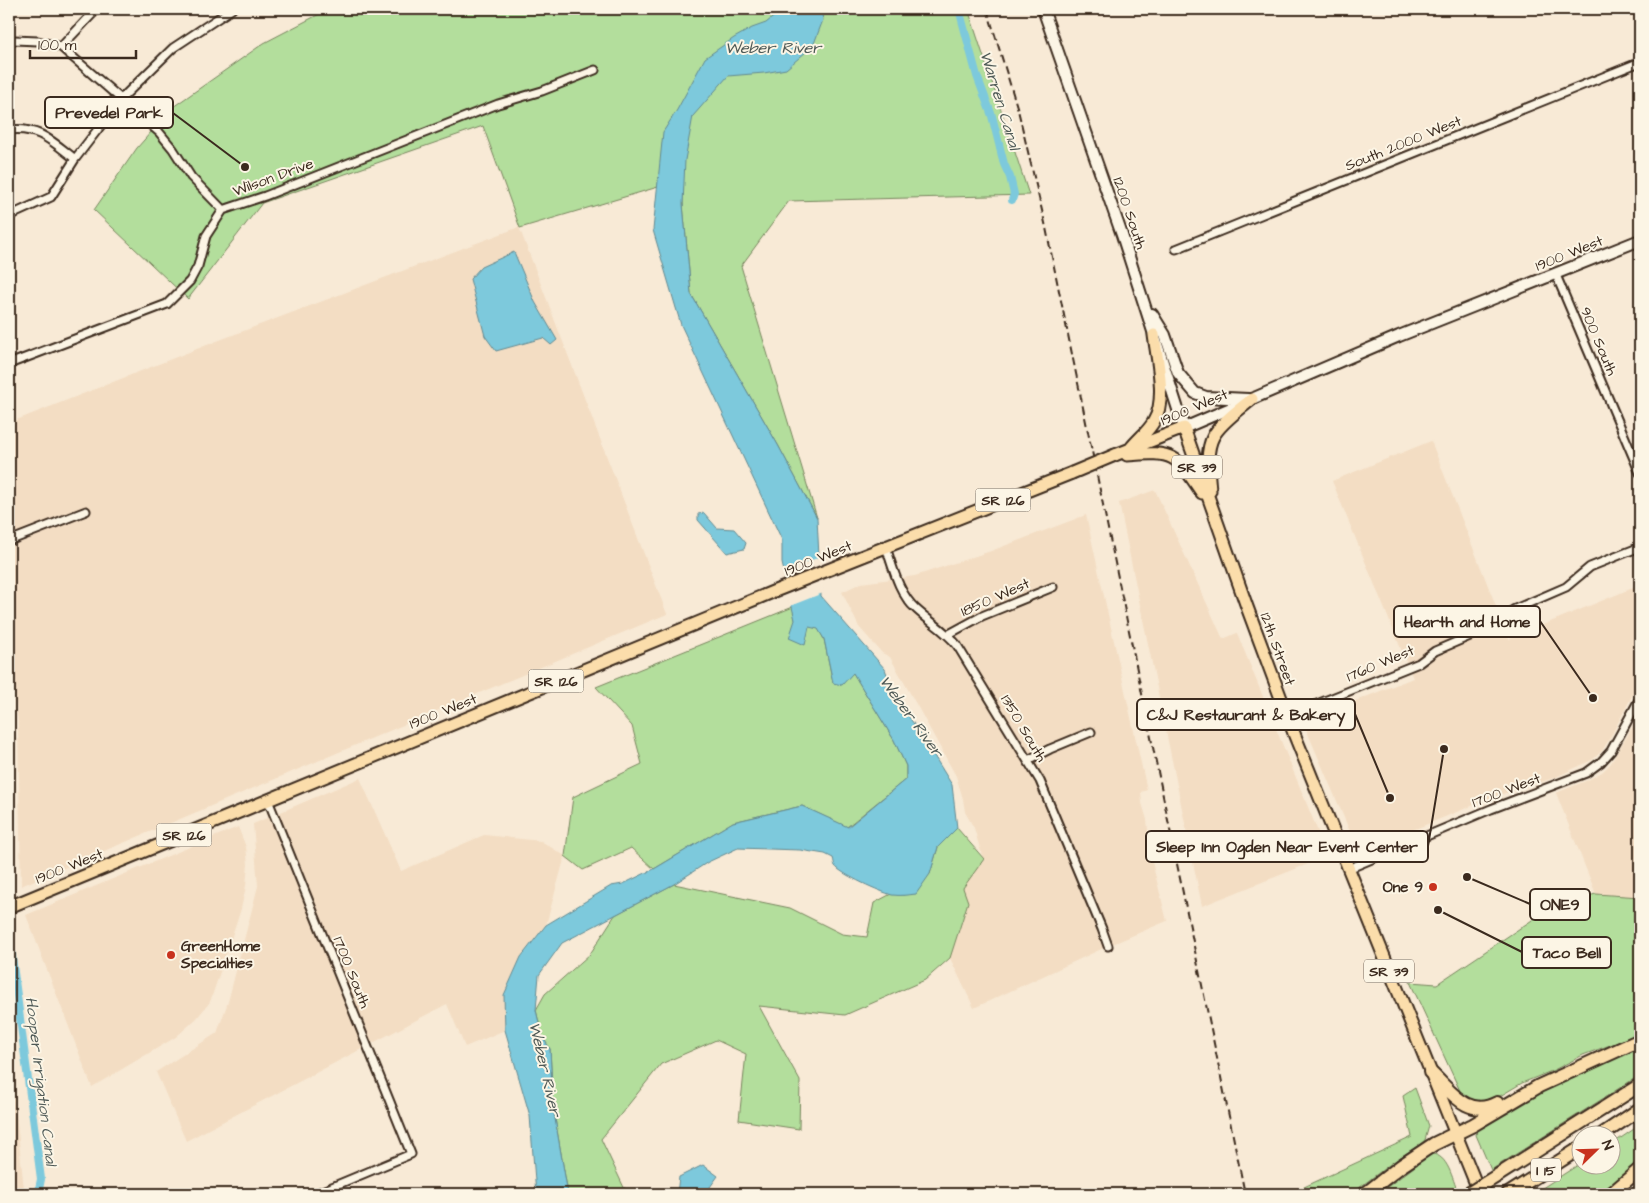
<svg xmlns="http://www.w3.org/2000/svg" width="1649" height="1203" font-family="'Architects Daughter',sans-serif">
<rect width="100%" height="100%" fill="#f8ead6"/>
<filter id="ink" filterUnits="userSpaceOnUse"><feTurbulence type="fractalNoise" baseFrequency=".02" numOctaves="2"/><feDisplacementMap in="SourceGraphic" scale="10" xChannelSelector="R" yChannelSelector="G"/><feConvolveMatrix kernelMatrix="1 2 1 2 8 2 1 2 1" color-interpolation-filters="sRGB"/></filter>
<g filter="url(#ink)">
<path fill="#f3ddc3" d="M519,227L667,614L21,886L18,722L14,686L9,670V423L217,341Z
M1431,441L1509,639L1640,585V681L1610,738L1602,751L1592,760L1554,778L1496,796L1364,850L1360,851L1357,848L1303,722L1413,678L1332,481Z
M1155,490L1223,639L1237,633L1328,856L1202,906L1119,503Z
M1086,515L1147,790L1141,792L1142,803L1147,820L1151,858L1167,921L1108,946L974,1008L950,958L968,902L962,888L983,859L974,828L965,812L963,799L956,776L890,657L882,653L859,627L842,592L861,583L915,576L991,551Z
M1640,714V897L1596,894L1556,793L1588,780L1602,772L1611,763Z
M360,778L401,871L484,835L541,841L565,856L546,925L521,957L504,995L505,1030L465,1047L447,1004L186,1141L156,1072L217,1033L228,1002L258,886L253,824Z
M238,827L246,847L248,864L246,886L241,909L210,1002L196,1019L176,1037L92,1087L26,915Z
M9,1047L24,1189L22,1194H9Z"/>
<path fill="#b3de9c" stroke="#77845d" d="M329,9H968L1029,195L789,201L741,266L817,518L778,445L691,294L683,204V186H659L658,187L520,228L483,126L262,203L188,299L94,210L137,148L173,107L264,43Z
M793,607L795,620L818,628L824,639L833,683L853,673L894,740L906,766V779L847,827L802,806L733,822L654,869L631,848L583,870L565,856L573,797L642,764L632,726L596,687Z
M957,828L984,859L963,888L968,902L950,958L925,980L845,1015L759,1006L800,1081L799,1129L739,1120L746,1054L716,1040L661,1064L601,1139L627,1194H568L553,1107L550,1049L542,1036L536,1010L545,994L590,954L615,915L674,884L790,908L842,934L867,937L874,903L891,894L904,895L930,874L938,847Z
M1596,894L1640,897V1034L1583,1055L1554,1070L1522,1083L1495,1099L1473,1103L1461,1093L1410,982L1437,984L1547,910L1568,901Z
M1640,1044V1075L1491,1170L1476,1135L1478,1128L1544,1089Z
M1415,1088L1429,1126L1425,1140L1419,1145L1393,1162L1351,1194H1289L1412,1137L1403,1096Z
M1640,1125V1161L1617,1181L1597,1194H1533L1581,1163L1582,1166H1612V1144Z
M1431,1154C1448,1154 1452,1179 1458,1192L1454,1194H1378Z"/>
<path fill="#7dc9dc" stroke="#638990" d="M783,9H821L823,20L813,46L786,69L764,73L728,76L693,116L685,160L683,204L691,294L778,445L817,518L821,596L885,669L894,694L925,741L952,785L957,828L938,847L930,874L916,894C908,895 900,896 892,895C881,892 842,875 835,866C834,864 834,861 833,858L825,854L800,850L738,848L708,862L674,884L562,943L539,975L536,1010L542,1036L550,1049L553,1107L568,1194H536L530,1116L505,1030L504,995L521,957L546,925L611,886L623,884L654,869L733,822L802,806L848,827L906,779V766L894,740L853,673L842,685L833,683L824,639L818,629L809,627L805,645L789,638L795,620L782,563V540L681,325L653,230L663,132L677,110L705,58L734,38L752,28L766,23Z
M514,252L535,302L557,340L551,345L543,338L496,351L485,336L470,279L481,267Z
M704,513L717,528L734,529L746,543L744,549L727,553L698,520V514Z
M703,1165L718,1176L710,1187L708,1194H677L679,1177Z"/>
<path fill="#f8ead6" d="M822,556L823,593L790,606L782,572Z"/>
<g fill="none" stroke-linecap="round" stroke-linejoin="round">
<path stroke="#7dc9dc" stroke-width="8" d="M959,9L977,76L992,116L1004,164L1010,177L1014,194L1012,200
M10,942L41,1179L38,1194"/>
<defs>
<path id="minor" d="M9,41L14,40L38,41L61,47L159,132L173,149L191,177L223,210
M61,47L97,9
M9,130C38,126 53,142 75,159
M9,216L51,197L75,159L122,98L173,48L232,9
M1176,249L1640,62
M1556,275L1640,473
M9,364L167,304L190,281L198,266L206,236L223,210L265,196L498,104L542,91L595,70
M9,541L86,511
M886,547C893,568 899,594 916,609C930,622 945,630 957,645L1040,781L1102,929L1108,946
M949,634L982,616L1053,587
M1287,716L1419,663L1435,651L1477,633L1515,609L1566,587L1590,567L1640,547
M1028,760L1050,749L1091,732
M268,800L411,1154L315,1194
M1348,869L1491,809L1586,773L1601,762L1611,751L1640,698"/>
<path id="secondary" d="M1043,9L1122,235L1184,428L1399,336L1640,240
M1152,314L1165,335L1178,373L1195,393L1206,397L1248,399"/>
<path id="primary" d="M1131,448C1138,439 1149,431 1154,421C1167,400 1157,359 1154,335
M1115,455L1184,428L1247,607L1295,736L1480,1194
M1127,455C1174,451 1176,454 1202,493
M1210,491C1209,475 1205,452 1213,437C1219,424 1240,409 1252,399
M9,907L775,591L1072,473"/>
<path id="motorway" d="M1430,1072C1451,1091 1467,1119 1497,1103
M1600,1136L1640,1109
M1500,1174L1640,1085
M1365,1194L1401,1166L1434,1144L1473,1125L1539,1086L1640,1040
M1508,1194L1582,1147
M1611,1194L1640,1169"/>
</defs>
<use href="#minor" stroke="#3b2a1e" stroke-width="11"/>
<use href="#secondary" stroke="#3b2a1e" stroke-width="14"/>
<use href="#primary" stroke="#3b2a1e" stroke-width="15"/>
<use href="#motorway" stroke="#3b2a1e" stroke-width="16"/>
<use href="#minor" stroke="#fcf5e5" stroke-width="7"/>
<use href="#secondary" stroke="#fcf5e5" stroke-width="10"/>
<use href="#primary" stroke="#fbddab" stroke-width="11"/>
<use href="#motorway" stroke="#fbddab" stroke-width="12"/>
<path stroke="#3b2a1e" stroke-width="2" stroke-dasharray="8 4" stroke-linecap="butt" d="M987,9L1018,110L1045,223L1245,1194"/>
<defs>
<path id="primary-bridge" d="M1072,473L1115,455"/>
<path id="motorway-bridge" d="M1468,1194L1500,1174"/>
</defs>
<use href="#primary-bridge" stroke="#3b2a1e" stroke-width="15" stroke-linecap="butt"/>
<use href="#motorway-bridge" stroke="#3b2a1e" stroke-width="16" stroke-linecap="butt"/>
<use href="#primary-bridge" stroke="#fbddab" stroke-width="11"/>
<use href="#motorway-bridge" stroke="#fbddab" stroke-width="12"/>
</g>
</g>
<g fill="#c8321e" stroke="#fcf5e5" stroke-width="2">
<circle cx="1433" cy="887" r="5"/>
<circle cx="171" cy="955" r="5"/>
</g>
<g text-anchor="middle" stroke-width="4" stroke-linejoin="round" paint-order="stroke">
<g fill="#fcf5e5" stroke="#75675a" stroke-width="1">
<rect x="1172" y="455.5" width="50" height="23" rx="4"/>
<rect x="975.5" y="488.5" width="55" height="23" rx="4"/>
<rect x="528.5" y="669.5" width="55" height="23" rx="4"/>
<rect x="156.5" y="823.5" width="55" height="23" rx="4"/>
<rect x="1364" y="959.5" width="50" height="23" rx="4"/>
<rect x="1531" y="1158.5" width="30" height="23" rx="4"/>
</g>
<g font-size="14" font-weight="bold" fill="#3b2a1e">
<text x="1197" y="472">SR 39</text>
<text x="1003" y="505">SR 126</text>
<text x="556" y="686">SR 126</text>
<text x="184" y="840">SR 126</text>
<text x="1389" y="976">SR 39</text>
<text x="1546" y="1175">I 15</text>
</g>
<g font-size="15" fill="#3b2a1e" stroke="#fcf5e5">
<text transform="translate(1403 143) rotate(-22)" y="5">South 2000 West</text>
<text transform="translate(273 177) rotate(-20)" y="5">Wilson Drive</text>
<text transform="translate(1130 213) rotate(71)" y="5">1200 South</text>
<text transform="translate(1569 253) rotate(-22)" y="5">1900 West</text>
<text transform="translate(1599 341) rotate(67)" y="5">900 South</text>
<text transform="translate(1194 407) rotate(-23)" y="5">1900 West</text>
<text transform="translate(818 558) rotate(-22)" y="5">1900 West</text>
<text transform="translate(995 597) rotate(-24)" y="5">1850 West</text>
<text transform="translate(1278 649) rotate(70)" y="5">12th Street</text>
<text transform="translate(1380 663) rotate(-23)" y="5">1760 West</text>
<text transform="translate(443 711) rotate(-22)" y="5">1900 West</text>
<text transform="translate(1024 728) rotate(59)" y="5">1350 South</text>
<text transform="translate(1506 790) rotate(-21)" y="5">1700 West</text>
<text transform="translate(69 866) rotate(-22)" y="5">1900 West</text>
<text transform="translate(352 972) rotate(68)" y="5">1700 South</text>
</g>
<g font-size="15" font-weight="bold" fill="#3b2a1e" stroke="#fcf5e5" text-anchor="end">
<text x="1423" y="892">One 9</text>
<text x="181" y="951" text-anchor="start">GreenHome<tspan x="181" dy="17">Specialties</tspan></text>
</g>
<g font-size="16" font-style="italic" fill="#4f5a57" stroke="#fcf5e5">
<text x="773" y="53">Weber River</text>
<text transform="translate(1001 100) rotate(73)" y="6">Warren Canal</text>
<text transform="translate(912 716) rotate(54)" y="6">Weber River</text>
<text transform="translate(546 1069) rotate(77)" y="6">Weber River</text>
<text transform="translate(42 1081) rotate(83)" y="6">Hooper Irrigation Canal</text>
</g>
</g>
<path fill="none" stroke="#3b2a1e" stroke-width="2" d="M245 167L173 113M1593 698L1540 621M1390 798L1355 714M1444 749L1428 846M1467 877L1530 904M1438 910L1522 952"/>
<g fill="#3b2a1e" stroke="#fcf5e5" stroke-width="2">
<circle cx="245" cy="167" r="5"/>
<circle cx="1593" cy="698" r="5"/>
<circle cx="1390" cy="798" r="5"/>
<circle cx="1444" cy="749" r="5"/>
<circle cx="1467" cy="877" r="5"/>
<circle cx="1438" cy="910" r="5"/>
</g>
<g fill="#fcf5e5" stroke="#3b2a1e" stroke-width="2">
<rect x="45" y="97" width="128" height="31" rx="5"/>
<rect x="1394" y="606" width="146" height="31" rx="5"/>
<rect x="1137" y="699" width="218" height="31" rx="5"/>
<rect x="1146" y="831" width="282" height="31" rx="5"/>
<rect x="1530" y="889" width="60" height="31" rx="5"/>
<rect x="1522" y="937" width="89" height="31" rx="5"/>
</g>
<g font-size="16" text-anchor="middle" font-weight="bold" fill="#3b2a1e">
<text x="109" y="118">Prevedel Park</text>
<text x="1467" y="627">Hearth and Home</text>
<text x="1246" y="720">C&amp;J Restaurant &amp; Bakery</text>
<text x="1287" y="852">Sleep Inn Ogden Near Event Center</text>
<text x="1560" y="910">ONE9</text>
<text x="1567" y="958">Taco Bell</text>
</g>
<rect width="1649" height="1203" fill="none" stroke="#fcf5e5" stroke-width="30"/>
<rect x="15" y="15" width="1619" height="1173" fill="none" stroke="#3b2a1e" stroke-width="2" filter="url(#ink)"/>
<g transform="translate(1596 1150) rotate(67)"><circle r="24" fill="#fcf5e5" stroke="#afa495"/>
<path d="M0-4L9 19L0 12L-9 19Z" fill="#c8321e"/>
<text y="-8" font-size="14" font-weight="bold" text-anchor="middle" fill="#3b2a1e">N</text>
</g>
<path d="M30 50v8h106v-8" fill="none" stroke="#3b2a1e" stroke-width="2.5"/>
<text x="38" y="50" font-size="15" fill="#3b2a1e" stroke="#fcf5e5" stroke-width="4" paint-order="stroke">100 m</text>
</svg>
